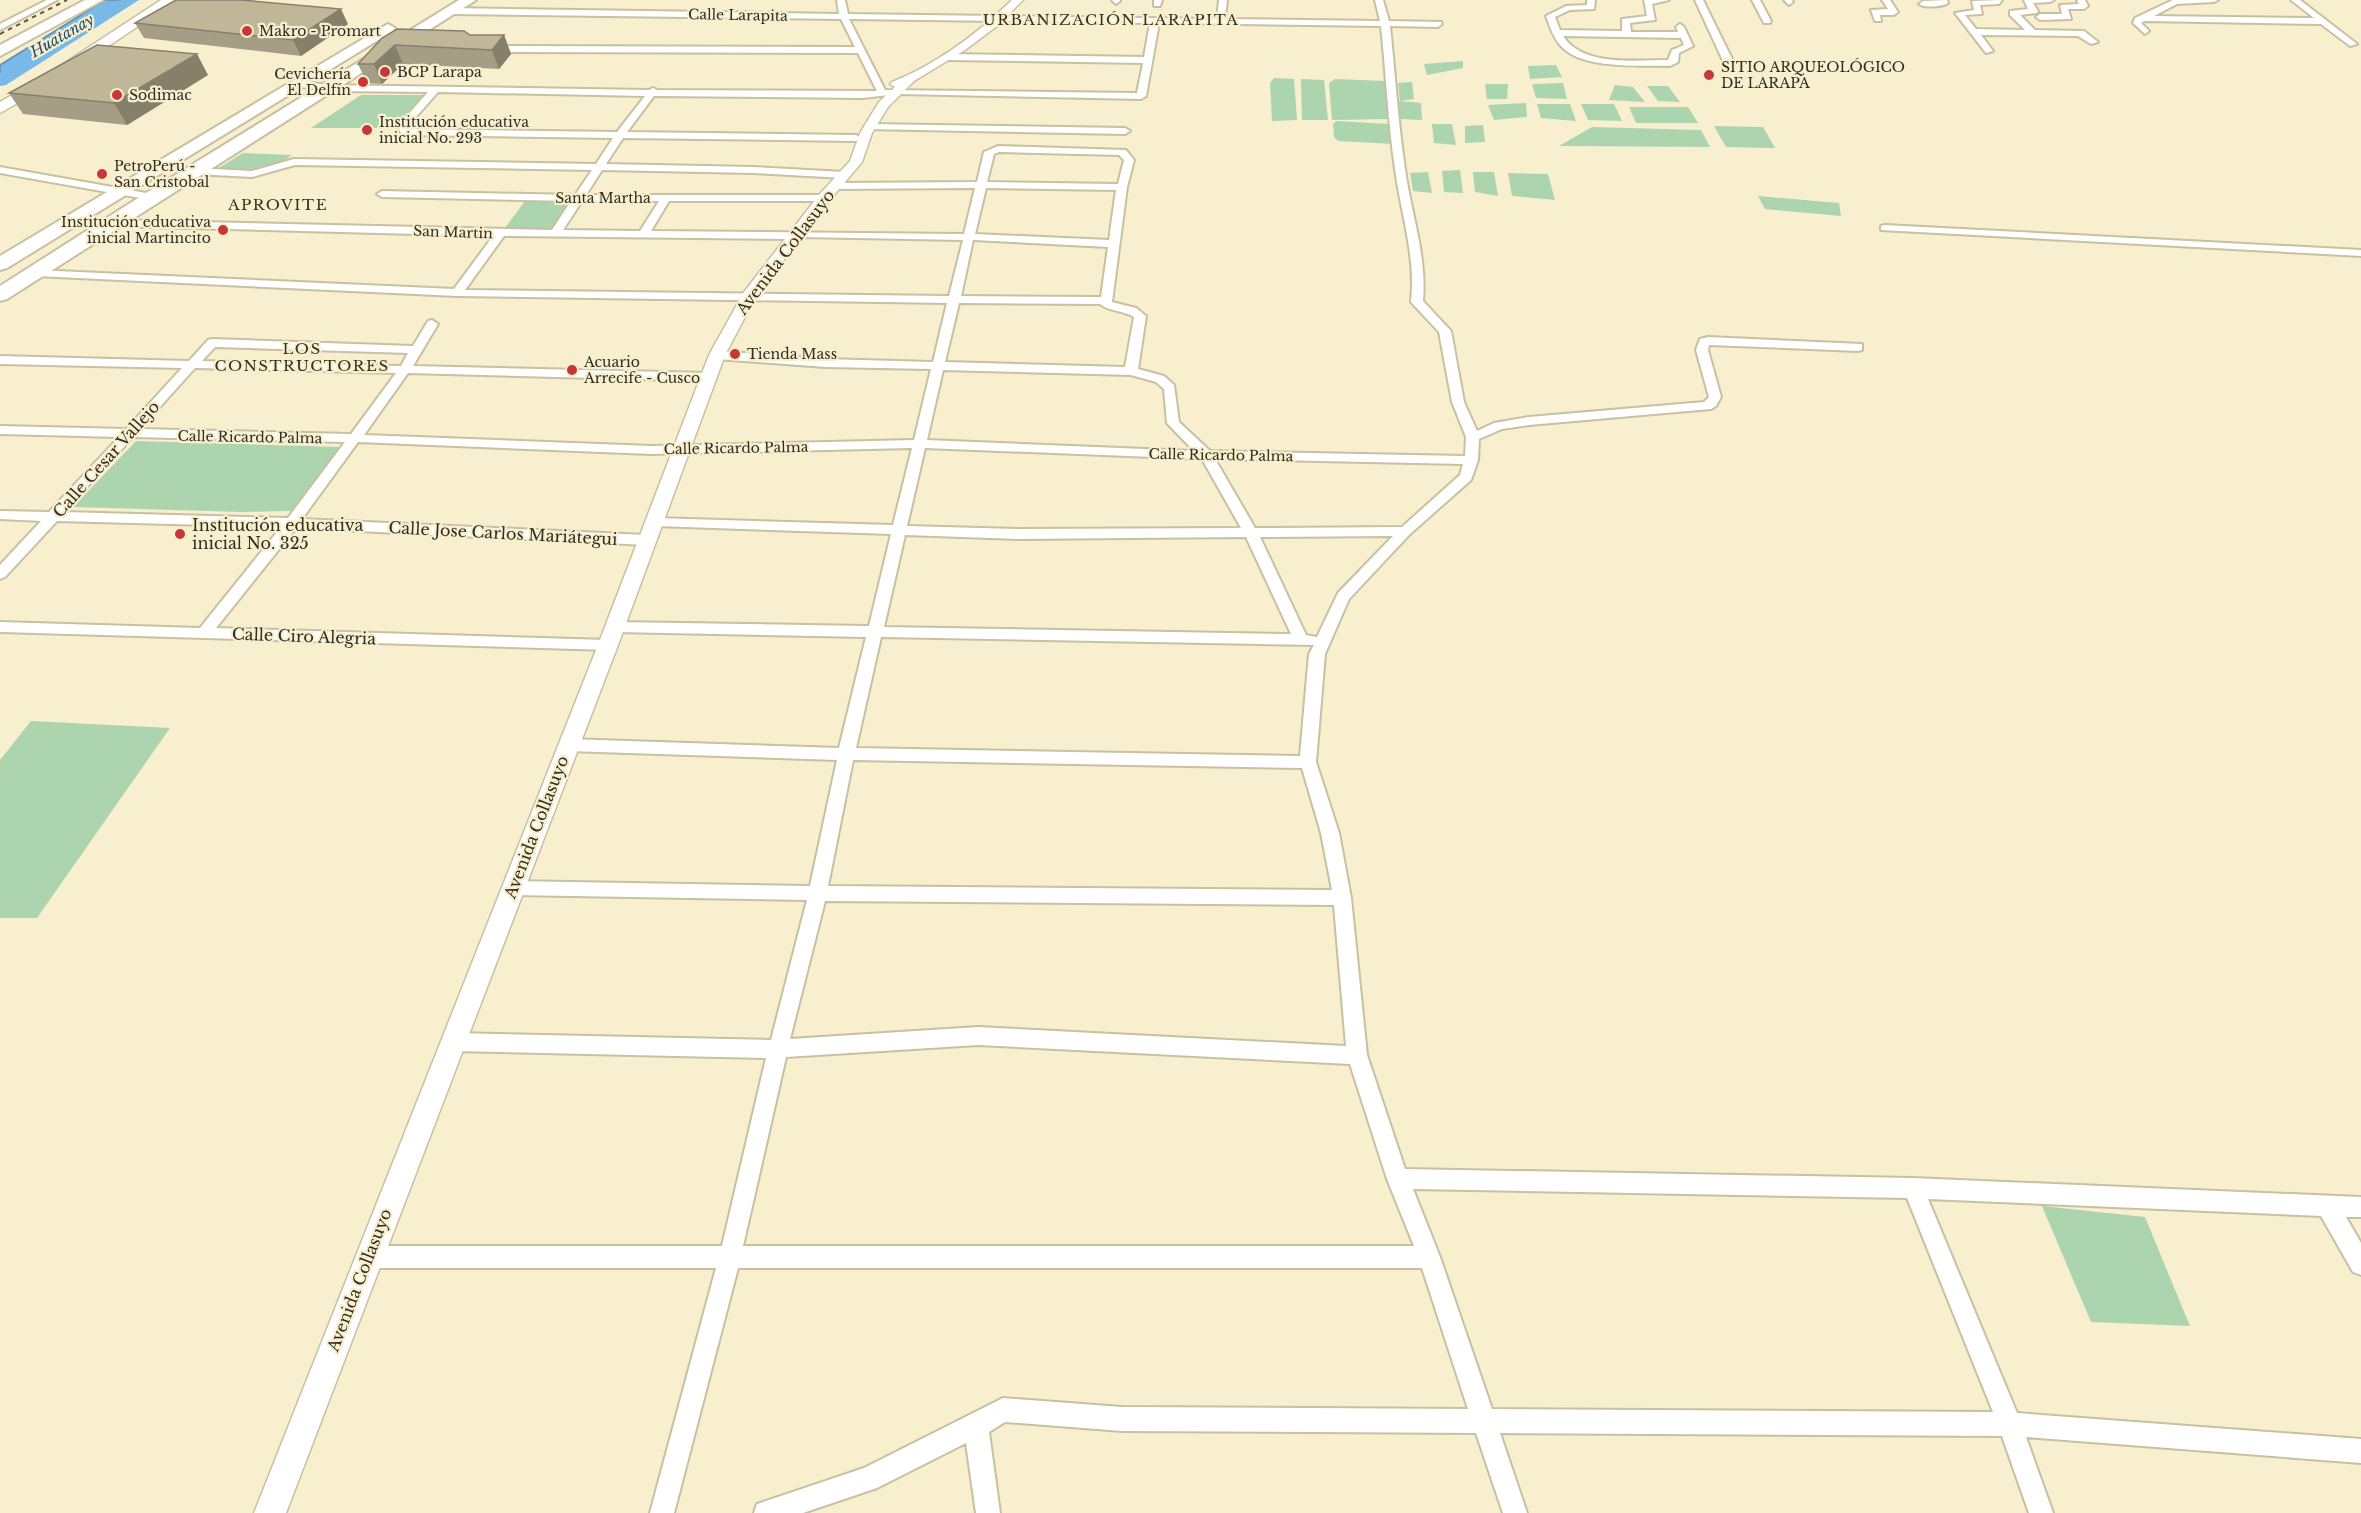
<svg xmlns="http://www.w3.org/2000/svg" width="2361" height="1513" font-family="'Libre Baskerville',serif">
<rect width="100%" height="100%" fill="#f8efcf"/>
<path fill="#acd4ae" d="M1463,61V68L1427,75L1424,64Z
M1556,65L1562,77L1530,79L1528,66Z
M1274,78L1294,79L1297,120L1272,121L1270,83Z
M1301,79L1324,80L1328,120H1302Z
M1335,79L1385,81L1390,119L1332,120L1329,83Z
M1412,82L1414,99L1400,101L1421,103L1422,120L1400,119L1397,101H1400L1398,83Z
M1563,83L1567,99L1536,98L1532,84Z
M1485,84H1508L1507,99H1487Z
M1615,85L1633,87L1645,102L1609,100Z
M1647,86H1668L1680,102L1658,101Z
M361,95H428L392,128H311Z
M1526,103L1527,117L1494,120L1488,105Z
M1537,104H1570L1576,121L1541,118Z
M1581,104H1614L1622,121L1588,120Z
M1629,107H1688L1698,123H1636Z
M1336,121L1390,124L1393,144L1338,141L1334,137L1333,124Z
M1432,124H1452L1456,145L1434,143Z
M1483,125L1485,142L1465,143V126Z
M1714,126L1763,127L1775,148L1726,147Z
M1592,127L1701,130L1710,147L1559,146Z
M243,153L292,155L272,169H217Z
M1460,170L1463,193L1444,192L1442,171Z
M1428,172L1432,193L1413,191L1410,173Z
M1473,172H1494L1498,196L1475,192Z
M1508,173L1548,174L1555,200L1512,196Z
M1758,196L1839,203L1841,216L1765,209Z
M525,201H572L552,229L505,228Z
M136,441L340,447L292,511L242,512L73,507Z
M31,721L170,728L37,918H0V760Z
M2042,1206L2145,1217L2190,1326L2091,1322Z"/>
<path fill="#79b9e7" stroke="#638fac" stroke-width="1.5" d="M105,0H131L0,81V65Z"/>
<g fill="none" stroke-linecap="round" stroke-linejoin="round">
<path fill="#79b9e7" fill-rule="evenodd" d="M120,0H139L6,85L0,86V73Z"/>
<defs>
<path id="minor" d="M47,0H57L0,30V24Z
M837,0H845L848,14L1217,19L1219,0H1227L1225,19L1380,21L1375,0H1383L1389,21L1441,22L1442,24L1438,27L1390,26C1395,73 1398,122 1405,169C1411,214 1427,255 1423,301L1451,331L1464,402L1477,431L1494,423L1529,417L1704,402L1709,397L1696,350L1700,339L1708,337L1862,344V350L1858,351L1709,345L1708,350L1721,397L1716,406L1711,409L1529,425L1502,429L1479,439L1478,460L1471,480L1410,534L1349,599L1325,654L1316,762L1339,833L1351,898L1367,1055L1405,1169L1913,1178L2361,1197V1217H2346L2361,1243V1275L2353,1272L2321,1216L1928,1199L2017,1413L2361,1439V1463L2026,1437L2053,1513H2029L2002,1436L1500,1433L1527,1513H1503L1476,1433L1122,1431L1005,1422L989,1432L1000,1513H976L966,1443L877,1488L803,1513H754L757,1504L864,1468L1003,1398L1122,1407L1468,1409L1422,1268H738L674,1513H650L716,1268H368L360,1265L357,1257L360,1249L368,1246H722L766,1058L453,1051L446,1048L443,1042L446,1036L453,1033L771,1040L807,900L512,895L506,893L503,888L506,883L512,881L810,886L837,760L568,751L562,749L560,745L562,741L568,739L839,748L866,637L615,632L607,627L615,622L869,626L891,534L655,526L648,522L655,518L893,525L912,448L651,454L358,442L302,519L646,535L653,540L646,545L296,528L216,628L608,640L613,641L616,645L613,649L608,650L0,632V622L200,628L281,527L57,521L5,577L0,579V565L41,521L0,519V511L49,512L119,437L0,434V426L126,429L182,368L0,364V356L189,361L208,340L212,339L413,346L428,321L432,320L438,324L413,366L709,373L715,377L709,381L408,373L364,435L651,446L914,440L931,369L825,367L717,359L711,355L717,351L825,359L933,362L947,303L457,296L35,276L29,273L35,270L454,289L493,236L111,226L106,223L111,220L552,230L571,201L382,197L377,194L382,191L575,195L592,170L295,165L252,177L194,174L189,171L194,168L252,171L294,159L596,164L613,138L405,135L402,134L397,127L428,92L329,91L293,86L291,84L296,81L329,85L649,90L653,88L657,90L877,91L858,53L488,52L484,49L488,46L855,47L841,19L451,14L447,11L451,8L839,14ZM849,19L1150,23L1144,57L946,54L942,57L946,60L1143,63L1137,93L885,90ZM1159,23L1381,26C1386,73 1388,122 1395,169C1401,214 1416,256 1411,302L1439,332L1452,402L1466,437L1465,456L1210,451L1179,422L1174,385L1164,376L1138,369L1146,316L1136,308L1112,302L1127,187L1134,160L1126,150L998,146L984,152L977,182L834,183L829,186L834,189L975,188L964,234L651,231L669,201H824L829,198L824,195H586L602,170L753,173L844,178L849,175L844,172L753,167L606,164L623,138L856,141L861,138L856,135L627,132L654,96L863,98L898,94L1141,99L1146,96ZM438,92L645,96L617,132L408,129L407,127ZM999,152L1119,155L1124,160L1118,184L987,182L994,154ZM986,188L1116,190L1109,240L975,234ZM582,201H659L640,231L563,230ZM504,236L794,239L799,237L963,240L949,296L465,290ZM973,240L1108,247L1101,297L961,296ZM959,303L1100,304C1110,312 1123,310 1134,317L1125,367L945,362ZM215,347L408,353L401,366L202,361ZM195,368L396,373L351,434L140,429ZM943,370L1131,375L1156,382L1164,389L1167,423L1194,451L927,440ZM133,437L345,442L288,518L64,512ZM925,448L1202,459L1241,528L1019,529L907,526ZM1215,459L1463,464L1460,475L1402,527L1255,528ZM905,535L1019,539L1246,537L1291,634L884,627ZM1393,536L1338,593L1317,637L1306,635L1260,537ZM881,637L1314,645L1309,654L1300,756L856,748ZM853,760L1302,768L1321,833L1332,890L828,886ZM825,901L1334,905L1346,1046L978,1027L790,1039ZM978,1045L1350,1064L1387,1179L1414,1246H743L786,1057ZM1413,1189L1907,1198L1993,1412L1492,1409L1440,1257Z
M1112,0H1120V1L1116,4Z
M1154,0H1162L1160,6H1154Z
M1587,0H1595L1594,9L1570,10L1555,17L1560,30L1622,31V19L1647,16L1644,0H1669L1652,4L1655,20L1630,23L1631,32H1678L1676,27L1680,24L1684,27L1693,46L1679,53L1678,62L1670,66C1640,65 1582,70 1561,46C1553,38 1550,26 1546,16L1566,6L1587,5ZM1563,36L1681,38L1684,45L1672,50L1668,60C1636,60 1583,67 1563,36Z
M1695,0H1703L1734,63L1732,65L1724,63Z
M1752,0H1760L1771,21L1770,23H1764Z
M1784,0H1792L1793,2L1789,5Z
M1882,0H1890L1898,12L1894,15H1880L1881,21H1875L1871,10L1888,9Z
M1947,0L1948,3C1942,7 1925,8 1919,4L1923,1Z
M2002,0L1999,4L1980,5L1982,14L1965,15L1976,29L2025,30L2010,15V11L2028,9L2024,0H2054L2050,2L2033,3L2038,11L2037,13L2020,15L2035,30L2084,31L2098,42L2091,44L2078,36L1981,35L1993,51L1986,53L1955,13L1974,10L1972,1Z
M2077,0H2085L2088,6L2084,9H2068L2071,19L2040,20L2036,17L2040,14H2062L2060,5L2079,4Z
M2173,0H2218L2214,2L2177,4L2154,16L2314,18L2291,0H2300L2357,44L2350,46L2321,24L2144,21L2141,23L2149,31L2145,34L2133,23L2135,18Z
M869,124L1125,128L1130,131L1125,134L866,129L864,127Z
M0,167L152,194L157,197L152,200L0,173Z
M1885,225L2361,250V256L1881,230V226Z"/>
<path id="tertiary" d="M1012,0H1023L997,26L965,50L914,81L888,107L872,133L862,162L829,201L756,296L725,355L618,645L286,1513H254L598,645L709,355L744,292L819,195L850,161L860,133L879,102L895,87L890,84L892,82C937,64 977,34 1012,0Z"/>
<path id="primary" d="M161,0H177L58,80L0,113V102L48,74Z"/>
<path id="trunk" d="M85,0H103L0,56V45Z
M459,0H476L7,299L0,301V286L146,193Z
M388,24L395,28L393,31L7,268L0,270V256Z"/>
</defs>
<use href="#minor" stroke="#c8c0a1" stroke-width="4"/>
<use href="#tertiary" stroke="#c8c0a1" stroke-width="3"/>
<use href="#primary" stroke="#c8c0a1" stroke-width="3"/>
<use href="#trunk" stroke="#c8c0a1" stroke-width="4"/>
<use href="#minor" fill="#fff" fill-rule="evenodd"/>
<use href="#tertiary" fill="#fff" fill-rule="evenodd"/>
<use href="#primary" fill="#fff" fill-rule="evenodd"/>
<use href="#trunk" fill="#fff" fill-rule="evenodd"/>
<path stroke="#595545" stroke-width="2" stroke-dasharray="4.5 4.5" stroke-linecap="butt" d="M0,34L67,0"/>
</g>
<path fill="#a59d84" d="M135,23L348,24L301,56L144,38Z
M470,35H504L511,54L499,69L403,64L382,84L367,83L358,64L382,38Z
M208,75L127,125L23,114L9,93Z"/>
<path fill="#86806b" d="M341,9L348,24L301,56L293,40Z
M504,35L511,54L499,69L492,50Z
M395,45L403,64L382,84L374,64Z
M197,54L208,75L127,125L114,103Z"/>
<path fill="#c0b799" stroke="#86806b" stroke-width="1.5" d="M176,0H241L341,9L293,40L135,23Z
M397,29L464,31L470,35H504L492,50L395,45L374,64H358L382,38Z
M97,45L197,54L114,103L9,93Z"/>
<g fill="#c63737" stroke="#f8efcf" stroke-width="2">
<circle cx="247" cy="31" r="6"/>
<circle cx="385" cy="72" r="6"/>
<circle cx="1709" cy="75" r="6"/>
<circle cx="363" cy="82" r="6"/>
<circle cx="117" cy="95" r="6"/>
<circle cx="367" cy="130" r="6"/>
<circle cx="102" cy="174" r="6"/>
<circle cx="223" cy="230" r="6"/>
<circle cx="735" cy="354" r="6"/>
<circle cx="572" cy="370" r="6"/>
<circle cx="180" cy="534" r="6"/>
</g>
<g text-anchor="middle" stroke-width="4.5" stroke-linejoin="round" paint-order="stroke">
<g font-size="14" fill="#302d21" stroke="#f8efcf">
<text transform="translate(738 15) rotate(1)" y="5">Calle Larapita</text>
<text x="603" y="203">Santa Martha</text>
<text transform="translate(453 232) rotate(2)" y="5">San Martin</text>
<text transform="translate(250 437) rotate(1)" y="5">Calle Ricardo Palma</text>
<text transform="translate(736 448) rotate(-1)" y="5">Calle Ricardo Palma</text>
<text transform="translate(1221 455) rotate(1)" y="5">Calle Ricardo Palma</text>
</g>
<g font-size="14" fill="#302d21" stroke="#f8efcf" text-anchor="start">
<text x="259" y="36">Makro - Promart</text>
<text x="1721" y="72">SITIO ARQUEOLÓGICO<tspan x="1721" dy="16">DE LARAPA</tspan></text>
<text x="397" y="77">BCP Larapa</text>
<text x="351" y="79" text-anchor="end">Cevichería<tspan x="351" dy="16">El Delfín</tspan></text>
<text x="129" y="100">Sodimac</text>
<text x="379" y="127">Institución educativa<tspan x="379" dy="16">inicial No. 293</tspan></text>
<text x="114" y="171">PetroPerú -<tspan x="114" dy="16">San Cristobal</tspan></text>
<text x="211" y="227" text-anchor="end">Institución educativa<tspan x="211" dy="16">inicial Martincito</tspan></text>
<text x="747" y="359">Tienda Mass</text>
<text x="584" y="367">Acuario<tspan x="584" dy="16">Arrecife - Cusco</tspan></text>
</g>
<g font-size="15" letter-spacing="1.5" fill="#3b3319" stroke="#f8efcf">
<text x="1111" y="25">URBANIZACIÓN LARAPITA</text>
<text x="278" y="210">APROVITE</text>
<text x="302" y="354">LOS<tspan x="302" dy="17">CONSTRUCTORES</tspan></text>
</g>
<g font-size="15" font-style="italic" fill="#1d4c6c" stroke="#f8efcf">
<text transform="translate(62 36) rotate(-30)" y="5">Huatanay</text>
</g>
<g font-size="16" fill="#302d21" stroke="#f8efcf">
<text transform="translate(785 252) rotate(-53)" y="6">Avenida Collasuyo</text>
<text transform="translate(106 459) rotate(-48)" y="6">Calle Cesar Vallejo</text>
<text transform="translate(503 533) rotate(3)" y="6">Calle Jose Carlos Mariátegui</text>
<text transform="translate(304 636) rotate(2)" y="6">Calle Ciro Alegria</text>
<text transform="translate(536 827) rotate(-69)" y="6">Avenida Collasuyo</text>
<text transform="translate(359 1280) rotate(-69)" y="6">Avenida Collasuyo</text>
</g>
<g font-size="16" fill="#302d21" stroke="#f8efcf" text-anchor="start">
<text x="192" y="531">Institución educativa<tspan x="192" dy="18">inicial No. 325</tspan></text>
</g>
</g>
</svg>
